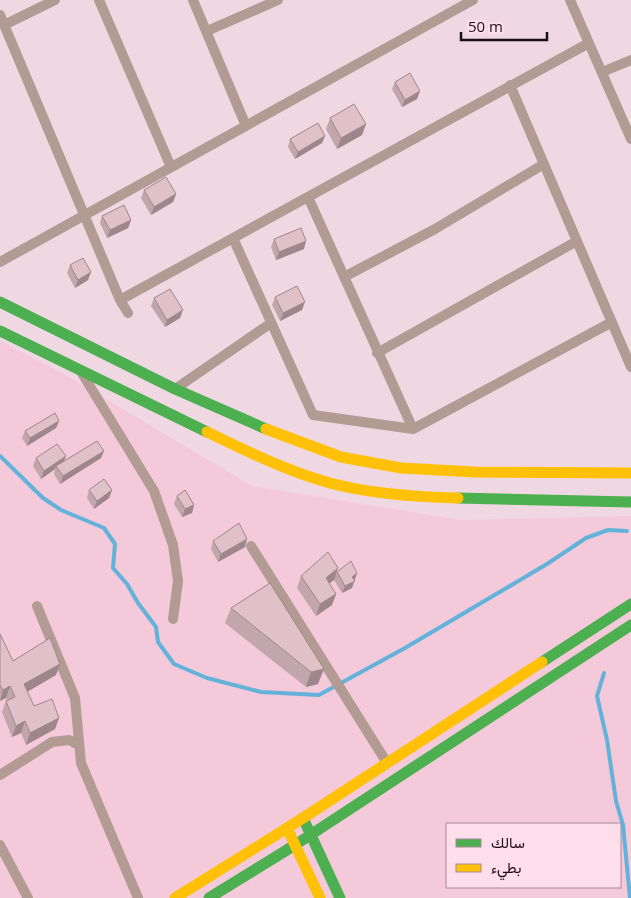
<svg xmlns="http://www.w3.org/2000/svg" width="631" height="898" font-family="'Open Sans',Vazirmatn,sans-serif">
<rect width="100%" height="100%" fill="#efd8e1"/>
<path fill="#f4c9da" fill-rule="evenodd" d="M0,341L64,374L252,486L460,520L631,516V898H0ZM447,824H620V887H447Z"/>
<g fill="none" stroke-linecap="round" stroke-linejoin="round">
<path stroke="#63b2d9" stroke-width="4" d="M0,456L43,498L61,510L104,528L115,544L113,568L127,584L138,603L156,627L158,642L174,664L207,678L261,692L319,695L405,648L547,564L586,538L608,530L627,531
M604,673L597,696L607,740L616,801L623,825L630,898"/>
<path stroke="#b29b93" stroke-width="10" d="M99,0L171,167
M193,0L246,126
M570,0L631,139
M0,15L120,300L128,313
M4,25L55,0
M207,31L278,0
M602,72L631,60
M510,85L631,367
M308,197L413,429
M233,238L313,415L413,429L612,322
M0,262L473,0
M344,277L435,229L544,164
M120,300L589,43
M377,353L577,241
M80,370L154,491L173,545L178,581L173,619
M175,389L271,323
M251,546L387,763
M37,606L75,698L81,763L138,898
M0,775L52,742L69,740L79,745
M0,845L28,898"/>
<path stroke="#4caf50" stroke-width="11" d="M0,302L175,389L266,429
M0,331L207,432
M458,498L631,502
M542,662L631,604
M303,818L340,898
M209,898L295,845L631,625"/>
<path stroke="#ffc107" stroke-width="11" d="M266,429L341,457L401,468L475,472L631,473
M207,432C246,451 287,471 330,483C371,494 416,497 458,498
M287,828L320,898
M175,898L303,818L542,662"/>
</g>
<path fill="#c1a6ab" d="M395,82L417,99L402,107L392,89Z
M330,118L366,124L362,135L337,149L326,129Z
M325,136L322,143L295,159L288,147L290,139Z
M144,190L176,194L173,202L151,215L141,198Z
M102,216L131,220L128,228L107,238L100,223Z
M274,239L304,249L276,260L271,247Z
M70,265L88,280L75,288L67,273Z
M275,297L302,310L280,321L272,305Z
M154,298L180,318L165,327L151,306Z
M59,421L56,428L27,446L22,438L25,431Z
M104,451L101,458L60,484L54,474L55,469L41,479L33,466L36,458L66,456L64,462Z
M89,490H112L109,498L94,509L87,498Z
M177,496L194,505L192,513L182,517L174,504Z
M213,541L245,547L218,562L211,549Z
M337,572L357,573L352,588L342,593L334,580L329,583L336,594L332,605L316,616L297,588L301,576Z
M270,583L318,684L306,687L225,623L231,608Z
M0,634L13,661L56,675L27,692L34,706L59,718L55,729L26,745L21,733L12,737L2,712L6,701L7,700L6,698L0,701Z"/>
<path fill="#9d878b" d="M420,91L417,99L402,107L405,100Z
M366,124L362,135L337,149L341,138Z
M325,136L322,143L295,159L298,152Z
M176,194L173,202L151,215L154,207Z
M131,220L128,228L107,238L110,230Z
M306,241L304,249L276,260L279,252Z
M91,272L88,280L75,288L78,280Z
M305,302L302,310L280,321L283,313Z
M183,310L180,318L165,327L167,320Z
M59,421L56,428L27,446L30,438Z
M104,451L101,458L60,484L63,476Z
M66,456L63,464L56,466L55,469L41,479L44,471Z
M112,490L109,498L94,509L97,501Z
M194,505L192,513L182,517L185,509Z
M247,539L245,547L218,562L221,554Z
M338,568L334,580L321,590L326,578Z
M357,573L352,588L342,593L345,586L352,577Z
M336,594L332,605L316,616L320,604Z
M60,664L56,675L20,696L24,684Z
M324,669L318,684L306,687L311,672Z
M10,686L6,698L0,701L3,690Z
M59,718L55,729L26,745L30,733Z
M25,721L21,733L12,737L16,726Z"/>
<path fill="#e0c1c7" stroke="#9d878b" d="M410,73L420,91L405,100L395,82Z
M354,104L366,124L341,138L330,118Z
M318,123L325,136L298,152L290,139Z
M166,177L176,194L154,207L144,190Z
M124,205L131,220L110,230L102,216Z
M301,228L306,241L279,252L274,239Z
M83,258L91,272L78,280L70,265Z
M297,286L305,302L283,313L275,297Z
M170,289L183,310L167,320L154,298Z
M55,413L59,421L30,438L25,431Z
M97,441L104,451L63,476L56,466Z
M57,444L66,456L44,471L36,458Z
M104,479L112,490L97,501L89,490Z
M185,490L194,505L185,509L177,496Z
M239,523L247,539L221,554L213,541Z
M328,552L338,568L326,578L336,594L320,604L301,576Z
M351,561L357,573L352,577L355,581L345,586L337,572Z
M270,583L324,669L311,672L231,608Z
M0,634L13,661L50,638L60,664L24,684L34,706L52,699L59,718L30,733L25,721L16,726L6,701L15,697L10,686L3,690L0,685Z"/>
<rect x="446" y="823" width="175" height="65" fill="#ffdeeb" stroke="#a58a95"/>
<rect x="456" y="839" width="25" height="8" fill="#4caf50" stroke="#a58a95"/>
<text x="491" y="848" font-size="15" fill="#1e0c14">سالك</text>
<rect x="456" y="864" width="25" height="8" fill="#ffc107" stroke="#a58a95"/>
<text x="491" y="873" font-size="15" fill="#1e0c14">بطيء</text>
<path d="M461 32v8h86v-8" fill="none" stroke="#1e0c14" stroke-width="2.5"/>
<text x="468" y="32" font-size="15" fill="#1e0c14" stroke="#ffdeeb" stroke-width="4" paint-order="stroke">50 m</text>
</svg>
